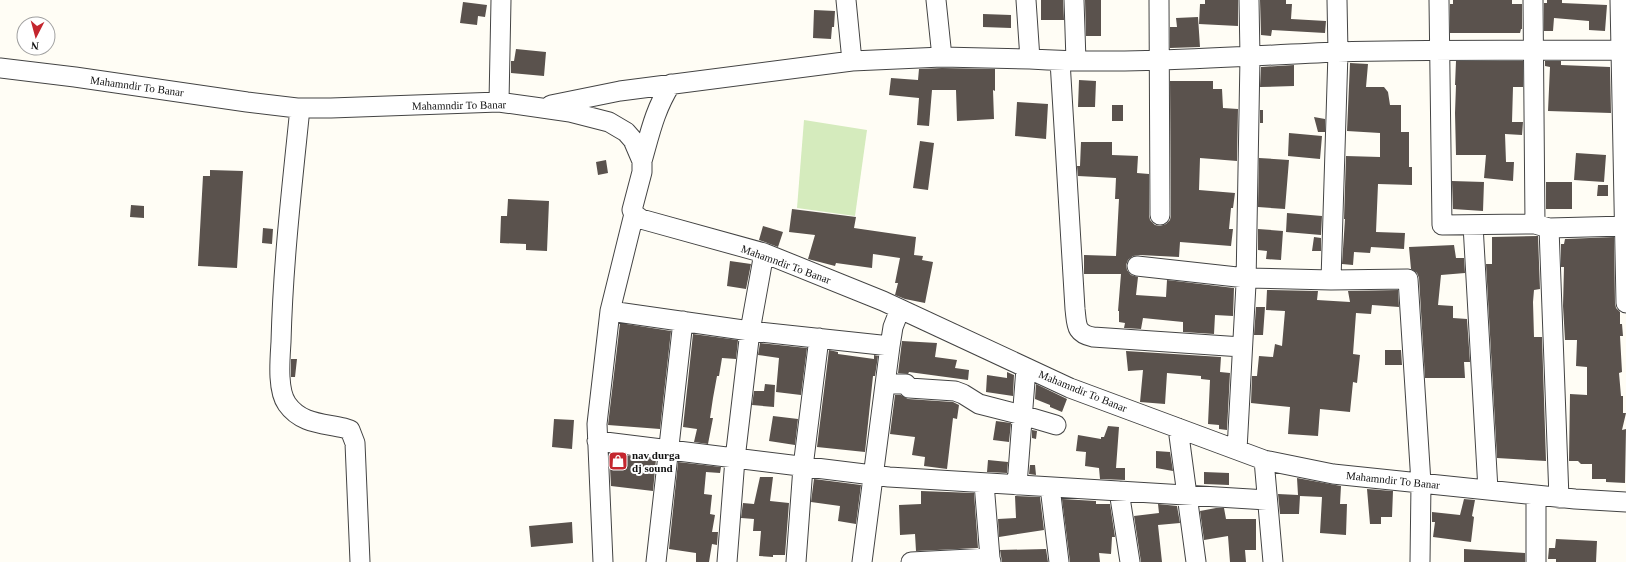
<svg xmlns="http://www.w3.org/2000/svg" width="1626" height="562" font-family="'Times New Roman',serif">
<rect width="100%" height="100%" fill="#fffdf5"/>
<path fill="#d5ebbd" d="M804,120L867,130L855,216L797,208Z"/>
<path fill="#5a524d" d="M1041,0H1063L1064,20H1041Z
M1085,0H1101V36H1086Z
M1205,0H1238V26L1199,24L1200,4H1205Z
M1260,0H1286V4H1292L1291,19L1326,21L1325,33L1272,30L1271,36L1261,35Z
M1453,0H1512V4H1522V29H1521L1520,33H1450V4H1453Z
M1547,0H1562V3L1607,5L1605,31L1589,30V21L1554,18L1553,31H1544V3H1547Z
M463,2L487,5L485,17L478,16L477,25L460,23Z
M814,10L835,11L834,27H832L831,39L813,38Z
M983,14L1011,15V28L983,27Z
M1198,17L1200,47L1170,48V27H1177L1176,18Z
M516,49L546,52L544,76L511,73V61H514Z
M1456,61H1523V87H1513L1512,122H1523L1522,135L1505,134L1506,162H1514L1513,181L1484,178L1486,155H1456L1455,113L1456,85H1455Z
M1545,61H1561V65L1610,67L1611,113L1548,111L1550,67L1545,66Z
M1350,63L1368,64L1366,87H1384L1388,92L1390,105H1401V132H1409V167H1412V185L1378,184L1376,232L1405,233L1404,249L1371,247L1370,253L1354,252L1353,265L1342,264L1345,219H1344L1346,156L1380,157V133L1347,131Z
M1294,65V86L1260,87L1261,67Z
M942,68L995,69V91L993,90L994,119L957,121L956,90H932L929,126L917,125L919,98L889,95L891,78L918,80L919,69Z
M1079,80L1096,81L1095,107H1078Z
M1170,81H1213V89H1222L1223,108L1238,109L1237,161L1200,158L1199,190L1235,193L1233,208H1231L1229,229H1233L1231,246L1180,242L1179,257L1140,255L1133,256L1128,260L1126,265L1127,270L1131,275L1138,277L1136,295L1166,297L1167,280L1234,288L1233,316L1215,315L1214,334L1183,332V322L1143,318L1141,329L1124,328L1125,323L1119,322V311H1118L1121,274H1084V255L1116,256L1119,199H1115L1116,178L1078,176L1077,166H1080L1081,142H1112V155L1138,156L1137,173L1149,174V215L1150,220L1155,225L1160,226L1166,224L1170,220L1171,215Z
M1017,102L1048,104L1046,139L1015,136Z
M1112,105H1123V121H1112Z
M1260,110H1263V123H1260Z
M1314,117L1325,119V132H1318Z
M1289,133L1322,136L1320,159L1288,156Z
M920,141L934,143L928,190L913,188Z
M1576,153L1606,155L1604,182L1574,180Z
M1259,158L1289,160L1285,209L1258,207Z
M606,160L608,173L598,175L596,162Z
M210,170L243,171L237,268L198,266L203,176H210Z
M1452,181L1484,182L1483,211L1453,209Z
M1546,182H1572V209H1546Z
M1598,185H1608V196H1597Z
M508,199L549,201L547,251L526,250V244L500,243L501,216H507Z
M131,205L144,206V218L130,217Z
M792,209L856,217L854,228L916,237L914,255L923,256L922,260L933,262L925,303L905,299L895,295L898,283H895L900,258L873,254L872,268L836,263L835,266L808,259L815,235L789,232Z
M1287,213L1322,216L1321,235L1286,232Z
M763,226L783,232L778,247L759,240Z
M263,228L273,229L272,244L262,243Z
M1258,229L1283,231L1281,260L1266,259L1267,251L1258,250Z
M1538,236L1540,289L1534,290L1533,302L1534,337H1542L1546,461L1497,458L1486,264H1492V237Z
M1314,237L1321,238V251H1312Z
M1614,237L1615,303L1616,308L1620,312V324H1622L1623,336H1620L1622,372L1619,373L1621,396H1623V413H1626L1622,430L1626,429L1625,483L1606,482V479H1592V464H1581L1578,461H1569L1570,394L1587,395V367L1576,366L1577,340H1565L1563,306L1564,267H1561V244H1564L1565,239Z
M1454,245L1456,258H1464L1465,273L1441,275L1438,305L1453,306V318L1467,319L1470,362H1464L1465,378H1425L1419,278L1417,273L1411,269L1409,247Z
M730,261L751,264L746,289L727,286Z
M1267,290L1318,291L1317,300L1350,302L1348,291L1398,290L1399,307L1372,305L1371,314L1356,313L1353,354L1360,355L1357,383L1353,382L1350,412L1320,409L1318,436L1288,434L1290,407L1251,403L1252,376H1257L1259,356L1273,357L1275,344L1282,346L1285,311L1266,310Z
M1256,307H1265L1263,335H1254Z
M620,323L671,331L660,429L608,425Z
M693,334L738,340L736,359L722,358L719,376H717L713,398L710,418H713L708,444L694,442L697,429L683,427Z
M902,341L937,343L935,357L957,360L955,368L969,370L968,380L909,372L908,374L898,373Z
M760,343L807,348L801,395L776,392L779,358L758,355Z
M829,350L838,352V354L874,359V355L878,356L875,376H873L865,452L817,447Z
M1385,350H1401L1402,365H1385Z
M1126,351L1221,357L1220,372L1230,373L1227,430L1219,429V425L1208,424L1210,380L1201,379V376L1167,373L1165,404L1140,402L1143,370L1128,371Z
M291,359H297L295,377H291Z
M1007,372L1014,375L1013,396L986,392L987,375L1007,378Z
M765,384L775,385L774,407L752,405L754,391H764Z
M1036,384L1067,399L1062,412L1050,407V405L1035,399Z
M895,395H901L908,399L953,402L959,405L957,419L953,418L947,469L924,466L925,457L912,455L915,437L890,434Z
M773,416L798,419L795,445L769,441Z
M554,419L574,420L572,449L552,447Z
M996,421L1011,423L1009,442L993,440Z
M1108,426L1119,427L1116,468H1125V480L1100,479L1099,468L1085,466L1086,452L1076,451L1078,435L1101,439V437H1104Z
M1032,430L1037,431L1036,439L1032,438Z
M1156,451L1170,452L1173,471L1156,468Z
M611,454L656,459L653,491L611,486L610,468Z
M988,460L1008,462L1007,473L987,472Z
M678,462L721,467L720,473L706,472L704,494L712,495L710,514L715,515L712,532H718L717,545L712,544L709,562H696V553L669,549Z
M1030,465H1035L1036,475L1029,474Z
M1204,472L1229,473V485L1204,484Z
M760,477H773L770,501L789,503L785,555H773V557L759,556L761,531H753L754,519L741,518L743,503L754,504Z
M1297,478L1341,486L1340,504H1347L1346,535L1320,533L1322,497L1300,496L1299,514H1280L1278,494L1298,495Z
M814,479L861,485L856,524L838,521L840,506L811,502Z
M1367,489L1393,491L1392,517H1381V524H1370Z
M921,491L974,493L978,548L916,551L915,534L900,535L899,505L921,504Z
M1015,496L1040,497L1044,530L999,537L998,519L1016,518Z
M1062,499L1096,501V504H1110L1115,537H1112L1111,554L1099,553L1100,562H1070Z
M1464,499L1475,500L1472,516L1474,517L1471,542L1433,537L1435,522H1432V512L1460,515Z
M1158,504L1177,506L1180,523L1158,525L1162,562H1141L1134,516L1159,513Z
M1216,508H1224L1226,519H1256V550H1245L1246,562H1230L1228,536L1204,540L1200,511Z
M572,522L573,543L531,547L529,526Z
M1556,539L1597,541L1596,562H1556V559H1548L1549,548H1555Z
M1046,549L1048,562H1002L1000,550Z
M1464,549L1525,553V562H1464Z"/>
<g fill="none" stroke-linecap="round" stroke-linejoin="round">
<defs>
<path id="minor" d="M846,0L852,61
M936,0L942,57
M1026,0L1030,59C1133,65 1236,56 1338,52C1434,49 1530,51 1626,50
M1074,0L1076,61
M1159,0L1160,215
M1439,0L1442,225L1535,224L1549,228L1626,226
M1533,0L1535,224
M1620,0L1626,303
M1060,61L1075,309C1077,325 1075,333 1093,337L1242,347
M0,68L75,77L247,102L297,108H331L499,102L570,112L609,122L626,132L633,140L642,161V172L632,210L634,214L641,219L764,253L883,301L1070,388L1264,460L1333,474L1575,499L1626,502
M499,102L501,0
M551,105L620,91L852,61L942,57L1030,59
M300,108C292,186 283,263 281,342C280,359 277,390 287,404C301,424 323,423 344,428L350,430L355,443L360,562
M642,161C650,133 655,109 671,84
M1473,225L1488,490
M1549,228L1559,498
M1137,266L1246,278L1331,280L1408,279L1421,483L1420,562
M1331,280L1338,52L1337,0
M610,311L750,331L890,346L893,327L900,309
M885,384H906L909,388L955,391L963,394L979,404L1022,415L1056,425
M1178,428L1196,562
M597,441L889,477L1267,500
M1237,450L1246,284L1250,57L1249,0
M1264,460L1273,562
M984,483L990,558
M1017,485L1026,368
M1050,487L1059,562
M1119,491L1130,562
M603,562L597,424L610,311L634,214
M656,562L683,321
M727,562L735,459L750,331L764,253
M796,562L803,467L819,338
M862,562L890,346
M911,562L990,558L991,562
M1536,562V495"/>
</defs>
<use href="#minor" stroke="#444" stroke-width="21"/>
<use href="#minor" stroke="#fff" stroke-width="19"/>
</g>
<defs>
<symbol id="shop-square" viewBox="-11 -11 22 22"><rect x="-9" y="-9" width="18" height="18" rx="4" fill="#c4262e" stroke="#fff"/><path d="M-5-2.5h2.3a2.7 3.5 0 0 1 5.4 0H5L5.5 6h-11ZM-1.5-2.5h3a1.5 2.3 0 0 0-3 0Z" fill="#fff"/></symbol>
</defs>
<g fill-rule="evenodd">
<use href="#shop-square" x="607" y="450" width="22" height="22"/>
</g>
<g text-anchor="middle" stroke-width="4" stroke-linejoin="round" paint-order="stroke">
<g font-size="11" fill="#111" stroke="#fff">
<text transform="translate(137 86) rotate(8)" y="4">Mahamndir To Banar</text>
<text transform="translate(459 105) rotate(-1)" y="4">Mahamndir To Banar</text>
<text transform="translate(786 264) rotate(20)" y="4">Mahamndir To Banar</text>
<text transform="translate(1083 391) rotate(22)" y="4">Mahamndir To Banar</text>
<text transform="translate(1393 480) rotate(6)" y="4">Mahamndir To Banar</text>
</g>
<g font-size="11" font-weight="bold" fill="#111" stroke="#fff" text-anchor="start">
<text x="632" y="459">nav durga<tspan x="632" dy="13">dj sound</tspan></text>
</g>
</g>
<g transform="translate(36 36) rotate(186)"><circle r="19" fill="#ffffff" stroke="#a0a0a0"/>
<path d="M0-3L7 15L0 10L-7 15Z" fill="#c4262e"/>
<text y="-6" font-size="11" font-weight="bold" text-anchor="middle" fill="#111111">N</text>
</g>
</svg>
